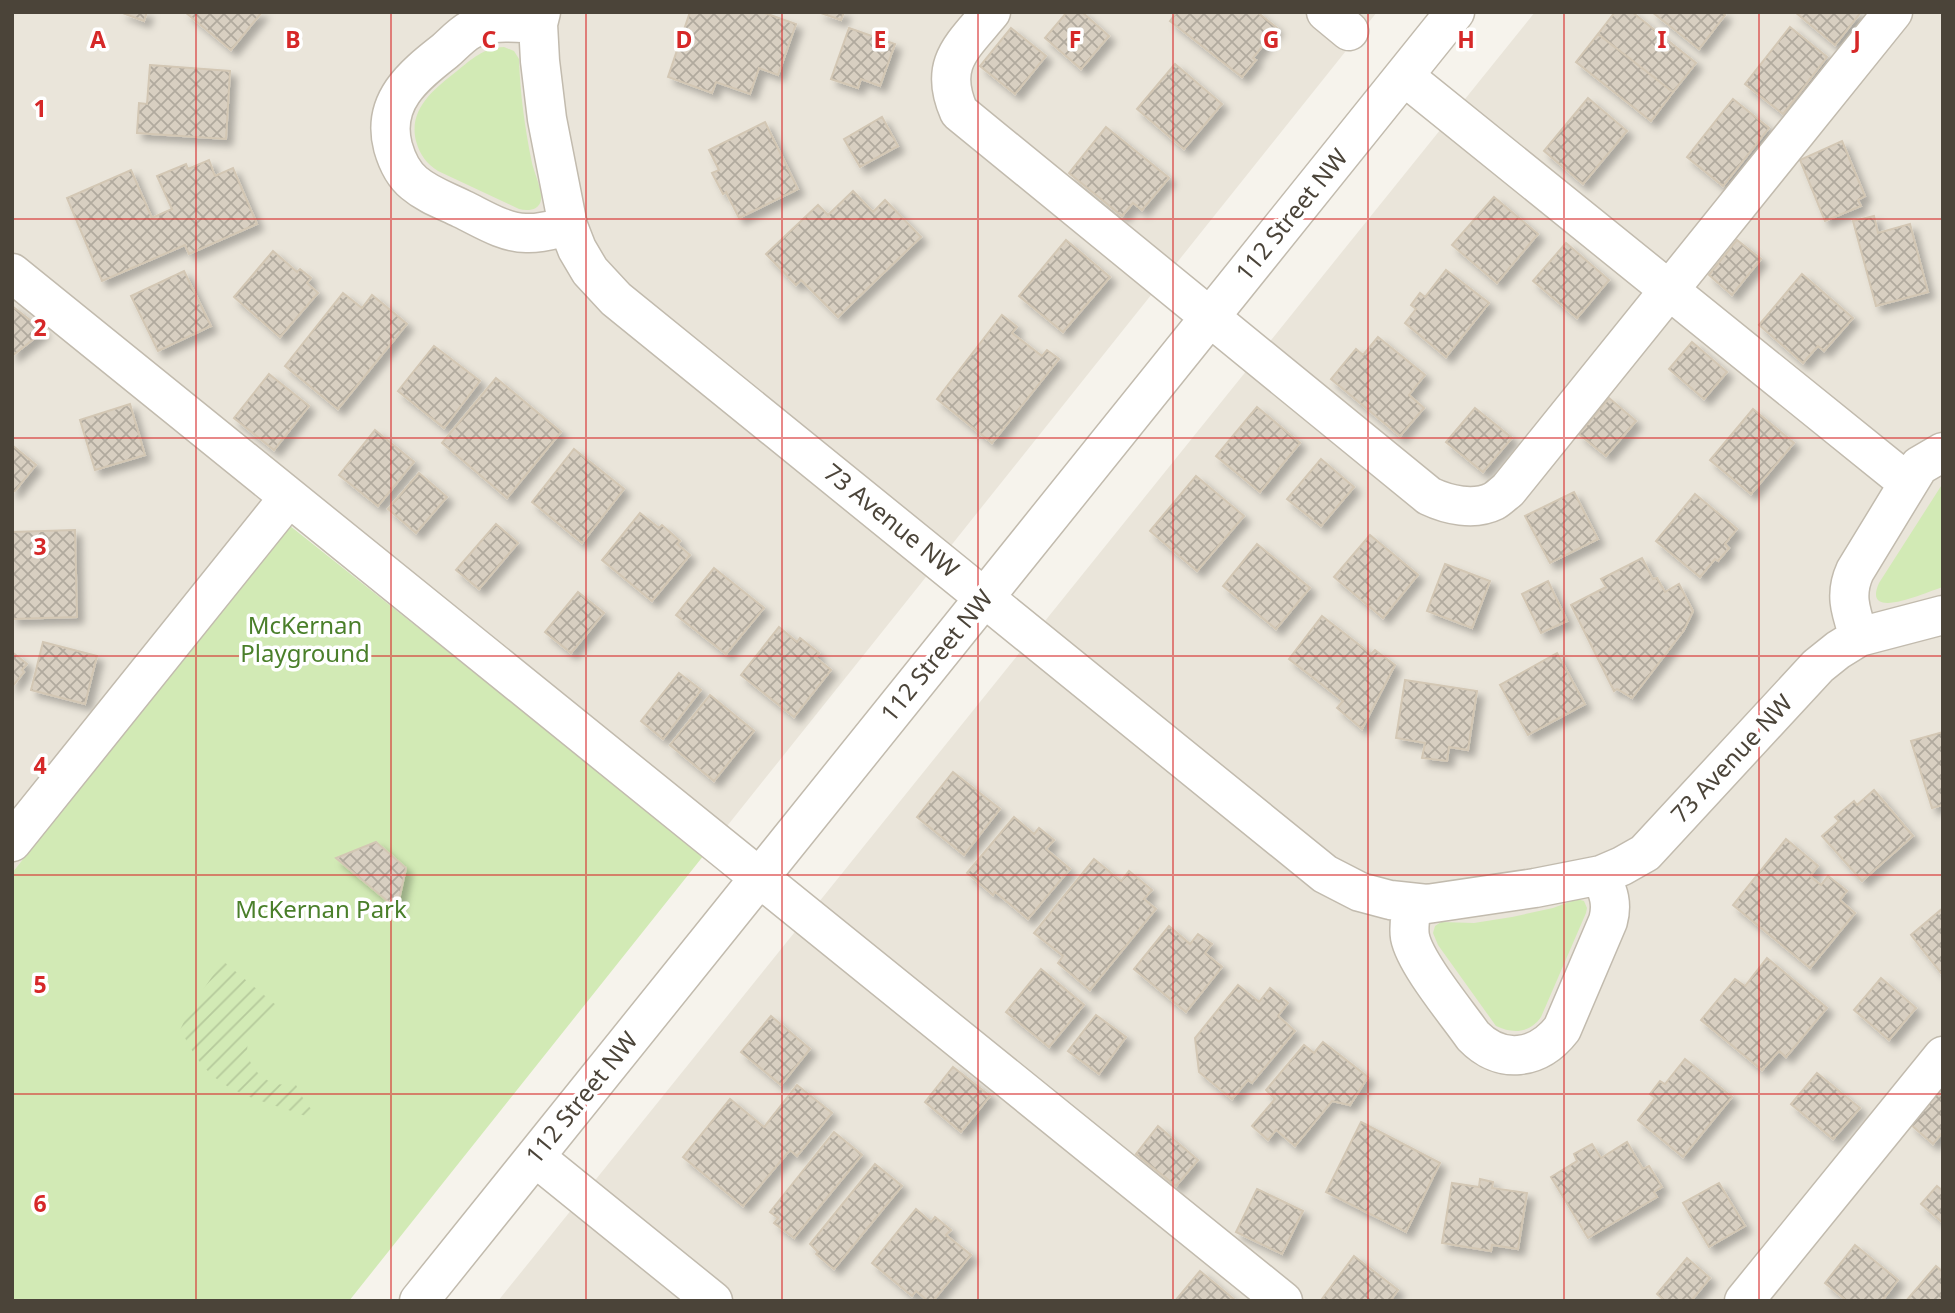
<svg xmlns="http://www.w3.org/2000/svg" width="1955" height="1313" font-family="'Noto Sans',sans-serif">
<defs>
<pattern id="garden-furrows" width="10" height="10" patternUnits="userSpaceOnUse" patternTransform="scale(1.75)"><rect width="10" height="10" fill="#d2eab5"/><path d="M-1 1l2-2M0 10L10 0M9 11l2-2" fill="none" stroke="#b6ca9c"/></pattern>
<pattern id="building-cross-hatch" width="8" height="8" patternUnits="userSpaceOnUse" patternTransform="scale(1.75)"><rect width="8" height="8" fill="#d8cfc1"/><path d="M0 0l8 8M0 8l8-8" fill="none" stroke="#b1aa9e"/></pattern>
<filter id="shadow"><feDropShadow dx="6" dy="6" stdDeviation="3.5" flood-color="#0004"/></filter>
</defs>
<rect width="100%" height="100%" fill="#f6f3ec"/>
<path fill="#eae5da" d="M12,12H1377L704,855L290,525L12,873Z
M1535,12H1943V1301H498Z"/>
<path fill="#d2eab5" d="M504,47L514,51L519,59C520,93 525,129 532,163C534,172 543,192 541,200C539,211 527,211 519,209L438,171C426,163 420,155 416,141C408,109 434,89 457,71C472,59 483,48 504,47Z
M1943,483V587C1928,591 1861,623 1879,583Z
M289,525L704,855L349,1301H12V873Z
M1577,899L1584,901L1587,908L1586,913L1541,1017C1530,1033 1513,1034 1496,1026L1438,945L1433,933L1435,926L1441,922L1474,923L1512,917L1553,908Z"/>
<path fill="url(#garden-furrows)" d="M223,961L276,1005C268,1015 255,1027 249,1040C242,1057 257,1078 274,1083C280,1085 288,1085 296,1085L305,1102L312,1110L308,1117C273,1103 230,1097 204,1067C194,1056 188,1042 180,1030L191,1007Z"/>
<path fill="url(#building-cross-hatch)" stroke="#d3c7b4" stroke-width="2" filter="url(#shadow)" d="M120,12H147L144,21Z
M185,12H262L231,50Z
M690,12H762L796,24L778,75L759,68L750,94L716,82L712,93L668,77Z
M818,12H844L841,20Z
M1067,12H1082L1109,36L1081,69L1045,38Z
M1177,12H1257L1277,28L1253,58L1256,60L1242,77L1170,21Z
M1615,12H1632L1696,63L1673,92L1598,34Z
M1652,12H1722L1725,15L1699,49Z
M1795,12H1861L1835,45Z
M1790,27L1827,57L1783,114L1745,84Z
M849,28L895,44L880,86L861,79L858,88L831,79Z
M1011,28L1046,56L1015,94L980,66Z
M1598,34L1673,92L1651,121L1576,62Z
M1175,64L1222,104L1184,149L1137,109Z
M150,65L230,71L226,139L137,133L139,103L147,104Z
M1588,98L1627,131L1583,184L1544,151Z
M1733,99L1769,128L1723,186L1687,157Z
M882,117L898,146L860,167L844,139Z
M765,122L798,189L739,218L726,192L723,194L712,173L719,170L709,150Z
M1106,127L1169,178L1142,210L1133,203L1122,216L1069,173Z
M1842,141L1865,196L1858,200L1861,206L1825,221L1800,160Z
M209,160L215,176L233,168L257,224L189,254L185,245L102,281L67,198L131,170L152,218L172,209L157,176L186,164L188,169Z
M853,191L873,212L885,200L921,237L838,317L801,280L796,285L766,254L818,205L828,215Z
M1494,197L1538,234L1497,283L1452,245Z
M1874,216L1878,233L1910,224L1928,292L1876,306L1853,221Z
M1066,240L1110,277L1063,332L1019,296Z
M1737,240L1761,259L1732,295L1709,275Z
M1566,243L1609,280L1577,318L1533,281Z
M273,251L297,272L300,269L311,278L307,283L318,293L280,337L234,297Z
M1446,270L1489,303L1446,357L1405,323L1416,309L1411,305L1420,293L1425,297Z
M184,271L211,326L158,351L131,296Z
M1802,274L1853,318L1824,351L1818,346L1803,363L1759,325Z
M343,293L362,308L372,295L407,324L338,409L285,366Z
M12,306L44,331L12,356Z
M1002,315L1017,327L1012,333L1042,356L1047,350L1059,359L992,443L937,399Z
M1378,337L1425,375L1409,395L1424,408L1400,436L1331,379L1356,349L1363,355Z
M1692,342L1727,372L1704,399L1669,369Z
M434,346L480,381L444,428L398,391Z
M269,374L309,406L274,450L234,418Z
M496,378L561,432L507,498L442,443Z
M1609,398L1636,421L1606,456L1579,434Z
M130,404L145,455L95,470L80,420Z
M1257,407L1300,443L1260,492L1216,456Z
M1475,408L1512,438L1483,472L1446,442Z
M1753,409L1794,443L1751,494L1710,460Z
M375,430L414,462L378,506L339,475Z
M12,445L36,465L15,491L12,492Z
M574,449L624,489L582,543L532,502Z
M1321,459L1354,487L1321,526L1287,499Z
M419,473L447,497L416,533L388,509Z
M1196,476L1244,516L1197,571L1150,531Z
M1574,492L1598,539L1550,563L1525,516Z
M1695,494L1737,529L1725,544L1729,548L1718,561L1715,559L1700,577L1656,541Z
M640,513L659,528L662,525L680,541L677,544L690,555L652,601L602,560Z
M496,524L518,543L479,589L456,570Z
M75,530L77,617L12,619V532Z
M1370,535L1418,575L1383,618L1334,577Z
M1257,544L1310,588L1276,629L1223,586Z
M1642,558L1653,579L1657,578L1665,592L1679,584L1693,611L1684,630L1632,698L1617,689L1614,691L1571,605L1606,587L1601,579Z
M1445,564L1490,581L1472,628L1427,611Z
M714,568L764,608L726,654L676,615Z
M1548,581L1567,621L1541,633L1522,594Z
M578,592L604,613L571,653L545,632Z
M1322,616L1371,654L1375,650L1395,665L1362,729L1337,708L1343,701L1289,659Z
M779,627L797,642L800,638L819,653L815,657L831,670L794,717L741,675Z
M43,642L97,656L85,704L31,690Z
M12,652L27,664L22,670L24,672L12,687Z
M1557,653L1585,704L1528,735L1500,685Z
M679,673L701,690L663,739L641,721Z
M1405,680L1477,691L1468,750L1449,747L1447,761L1422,758L1425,743L1396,738Z
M710,695L754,731L714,781L670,745Z
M1943,732V805L1932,808L1911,741Z
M953,772L1000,809L964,855L917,817Z
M1874,790L1913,836L1862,881L1822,836L1839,821L1835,817L1854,801L1857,805Z
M1014,817L1034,834L1039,828L1054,840L1046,849L1070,869L1028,919L995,892L993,895L967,873Z
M1786,839L1818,866L1810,876L1821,885L1828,876L1847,891L1840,900L1855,913L1810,968L1733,905Z
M376,842L406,868L397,909L336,858Z
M1094,859L1121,881L1129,871L1152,890L1144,899L1156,909L1090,990L1058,963L1063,956L1034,933Z
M1943,908V972L1941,973L1911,935Z
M1169,926L1190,944L1198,934L1212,944L1205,953L1222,967L1186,1012L1134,969Z
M1767,958L1827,1008L1786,1057L1779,1051L1762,1070L1701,1020L1735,979L1745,986Z
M1041,969L1084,1005L1049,1047L1006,1012Z
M1881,978L1916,1008L1889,1040L1854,1010Z
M1238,985L1259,1002L1270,988L1288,1003L1278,1016L1295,1031L1252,1083L1248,1080L1232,1099L1199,1072L1195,1038Z
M1096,1015L1126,1037L1099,1074L1068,1051Z
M771,1016L810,1049L781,1085L741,1052Z
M1323,1042L1368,1077L1350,1105L1332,1101L1295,1146L1276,1130L1268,1140L1252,1126L1275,1099L1266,1090L1304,1045L1314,1053Z
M1685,1059L1732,1097L1683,1157L1638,1120L1655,1098L1650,1094L1660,1081L1665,1084Z
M953,1067L990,1096L961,1132L925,1102Z
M1817,1073L1860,1108L1833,1139L1791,1104Z
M797,1085L832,1113L797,1156L790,1150L743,1206L683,1157L730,1099L764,1127Z
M1943,1086V1132L1933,1144L1910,1124Z
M1361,1122L1440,1163L1406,1232L1326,1192Z
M1158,1126L1198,1160L1176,1186L1136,1154Z
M834,1132L862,1155L794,1238L774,1223L778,1218L770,1212Z
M1627,1142L1643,1169L1649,1166L1662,1187L1654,1192L1657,1197L1588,1238L1551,1177L1577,1161L1574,1154L1592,1144L1601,1158Z
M875,1164L902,1186L834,1269L816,1254L818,1252L810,1244Z
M1480,1179L1493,1182L1492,1188L1527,1193L1518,1249L1492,1245L1491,1251L1442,1243L1452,1183L1479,1187Z
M1719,1183L1745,1226L1709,1247L1683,1203Z
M1937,1186L1943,1191V1223L1921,1204Z
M1257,1189L1303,1211L1282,1254L1236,1232Z
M916,1209L931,1222L935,1217L951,1230L946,1235L971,1255L933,1301H928L916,1291L912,1296L872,1263Z
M1855,1245L1898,1280L1882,1301H1847L1825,1283Z
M1354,1256L1398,1290L1390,1301H1325L1322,1299Z
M1687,1258L1710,1278L1691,1301H1665L1657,1294Z
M1936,1266L1943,1272V1301H1906Z
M1200,1271L1236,1301H1175Z"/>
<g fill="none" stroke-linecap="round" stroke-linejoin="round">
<defs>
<path id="minor" d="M541,12L538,24L540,61L547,119L568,226L577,249L590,271L616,299L1325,874L1360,892L1390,900L1427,904L1535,888L1601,875L1622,866L1645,853L1818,666L1838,650L1859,637L1943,615
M991,12C962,47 938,64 959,112L1429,496C1448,505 1474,511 1494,501C1499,498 1504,493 1508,490L1893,12
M1326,12L1349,31
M538,24C517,23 490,19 470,30C461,35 453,44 445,51C413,76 381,102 393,147C397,161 403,174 414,183C428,195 446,201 462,209C481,218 504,233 526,233C540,234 555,229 568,226
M1404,76L1908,483
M12,273L1283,1301
M1859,637C1851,612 1844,595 1855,571L1919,466L1943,452
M12,842L289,497
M1412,903C1411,915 1408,926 1410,937C1415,963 1457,1013 1473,1036C1501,1065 1538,1060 1562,1029L1608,921C1613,903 1608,892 1601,875
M535,1157L713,1301
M419,1301L1455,12
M1744,1301L1943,1056"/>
</defs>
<use href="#minor" stroke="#c2bbae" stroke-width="41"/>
<use href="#minor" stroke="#fff" stroke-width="38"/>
</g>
<path fill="none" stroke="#d62828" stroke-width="2" stroke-opacity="0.55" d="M196,12V1301M391,12V1301M586,12V1301M782,12V1301M978,12V1301M1173,12V1301M1368,12V1301M1564,12V1301M1759,12V1301M12,219H1943M12,438H1943M12,656H1943M12,875H1943M12,1094H1943"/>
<g text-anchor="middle" stroke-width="7" stroke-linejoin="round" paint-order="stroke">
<g font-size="24" fill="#4b4439" stroke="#fff">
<text transform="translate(1292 215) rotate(-51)" y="8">112 Street NW</text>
<text transform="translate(891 521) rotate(39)" y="8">73 Avenue NW</text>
<text transform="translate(937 656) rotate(-51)" y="8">112 Street NW</text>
<text transform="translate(1732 759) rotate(-47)" y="8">73 Avenue NW</text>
<text transform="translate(582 1098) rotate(-51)" y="8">112 Street NW</text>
</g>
<g font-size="24" fill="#4a7f2a" stroke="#fff">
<text x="305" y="634">McKernan<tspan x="305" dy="28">Playground</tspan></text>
<text x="321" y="918">McKernan Park</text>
</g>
</g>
<g font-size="23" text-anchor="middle" font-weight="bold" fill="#d62828" stroke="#fff" stroke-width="7" stroke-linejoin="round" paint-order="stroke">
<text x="98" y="48">A</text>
<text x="293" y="48">B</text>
<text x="489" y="48">C</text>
<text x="684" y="48">D</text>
<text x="880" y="48">E</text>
<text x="1075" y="48">F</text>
<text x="1271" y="48">G</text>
<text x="1466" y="48">H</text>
<text x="1662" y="48">I</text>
<text x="1857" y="48">J</text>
<text x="40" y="117">1</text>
<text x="40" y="336">2</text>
<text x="40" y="555">3</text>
<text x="40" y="774">4</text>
<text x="40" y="993">5</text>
<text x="40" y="1212">6</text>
</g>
<rect width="1955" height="1313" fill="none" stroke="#4b4439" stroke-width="28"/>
</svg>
